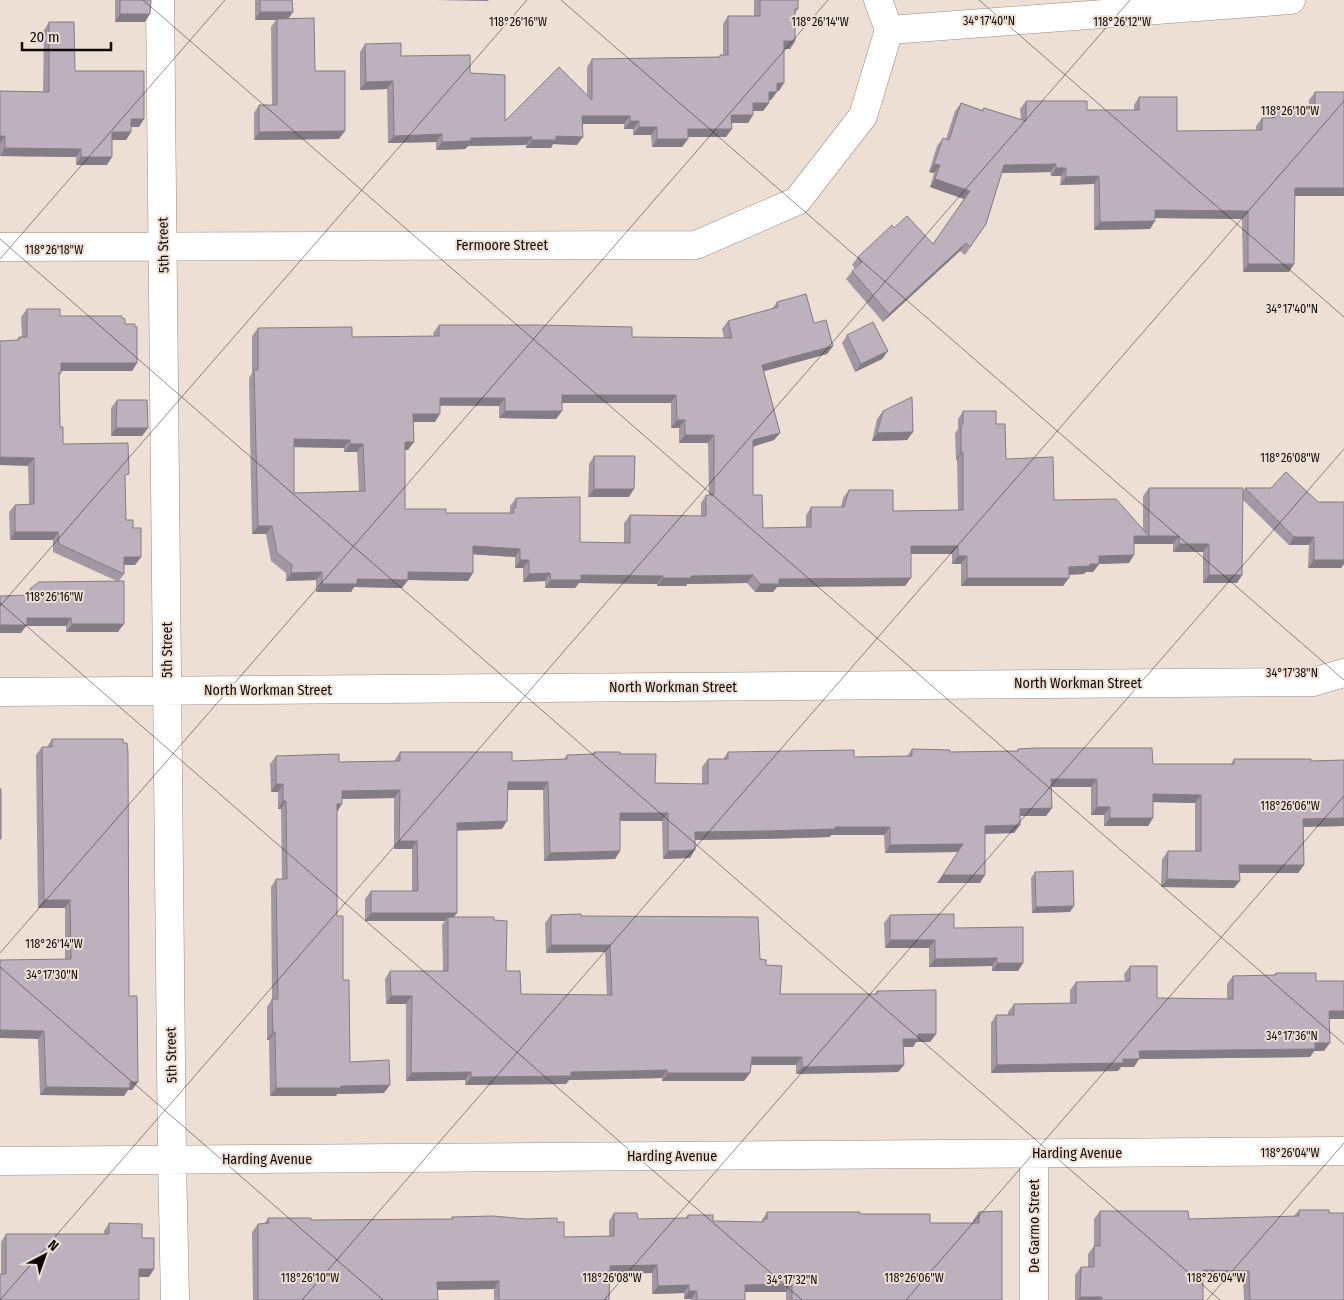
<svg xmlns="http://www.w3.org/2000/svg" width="1344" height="1300" font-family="'Fira Sans Condensed',sans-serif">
<rect width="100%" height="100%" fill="#eedfd5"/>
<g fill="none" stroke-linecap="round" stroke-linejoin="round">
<defs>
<path id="minor" d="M160,0L172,1159L175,1300
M878,0L889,30L1291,0
M0,247L696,245L797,201L863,116L889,30
M0,692L1313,682L1344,673
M1034,1153V1300
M0,1161L1344,1151"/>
</defs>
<use href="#minor" stroke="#988b82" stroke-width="29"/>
<use href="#minor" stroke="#fff" stroke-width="28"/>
</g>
<path fill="#a298a3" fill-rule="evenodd" d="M115,0H151L145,22H115Z
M255,0H292L293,12L288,19L315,71L339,139L254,140V113L259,105H272L271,27L276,20H255Z
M754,0H798V9L795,13V41L790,49H784L779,91H777L771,100H769V103L763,111H753V115L748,123H732L726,137H688V139L682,147H652L651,135H633V129H624V124H582L577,145L553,144L551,148H526V145L468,146L465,149L436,150V142L388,143L387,89L360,90V52L365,44L401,56L470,73L505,121L587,95V67L592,59L719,57L720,55H723V24L728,16H754Z
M49,22L75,71L139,127H131V132L126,140H112L107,165H76V157L0,156V91L43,92L44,30Z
M1315,92H1344L1295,196L1294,264L1289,272H1243L1242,219L1155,218L1150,229L1094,230V184L1060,185L1061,176H1051L1050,172L1002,173L986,224L965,255L960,251L883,322L846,279L855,268L852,265L858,257L894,228L933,244L964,199L930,187L934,173L929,172L937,146L943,138L946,139L955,111L961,103L982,110L984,108L1021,120L1020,109L1026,101L1087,110H1134V105L1139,97L1177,131H1256V126L1262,118H1271L1275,112L1309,110V100Z
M777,302L814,323L833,346L827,354L764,371L780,433L774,440L753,447V495L763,528L806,527V515L811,507H841L843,498L849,490L893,511L958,510L957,460H956L955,433L958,429V419L963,411L996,424L1006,459L1054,500L1143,529V496L1149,488L1243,492L1245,488L1318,502H1344V564L1341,568H1308L1309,545H1289L1242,499V575L1237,583H1203V552H1173V544H1134L1129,563L1099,564L1093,572H1086L1084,574L1069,575L1063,586H961V564H952V554H911L905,586L777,587L773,592H755L747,583L687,584L686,586H657V584L579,583L575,588H545V581L523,582V568H515V557L473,554L468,581L408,580L402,588L354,587L351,592H316V580L286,581V573L271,561L266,534H252L249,378L252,373V336L258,328L352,337L434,336L433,333L439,325L632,337L724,338L722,329L728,321L772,309ZM562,403H671V428H679V443H708L709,495H706L701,503V516L630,515L624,523V543L580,542L516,498L510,506V513H446L405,509V450H408L414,422H435L440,406H499V418L556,419L562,411ZM294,447L344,448V452H357L359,491L294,493Z
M27,309L60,316L122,318L125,324L137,363L132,371H61V373L59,376L60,427L63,444L125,479L126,520L133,528L141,557L135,565H124V574L119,581L118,632H66V626H26L21,633L25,595L31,588L117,581L53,552V540H10L9,512L15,505L29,504L28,466L16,341L19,337H22L21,317Z
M847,335L888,351L882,359L855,372L842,343Z
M117,400L148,428L142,436H111V408Z
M883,411L913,432L907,440L872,441L877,419Z
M594,456L629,497H588L589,464Z
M52,739L129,996L138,1082L132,1090H128L124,1096L40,1095L38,1039L65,959V908H38L36,755L42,747H47Z
M912,749L950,752L1017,751L1018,749L1153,764H1231L1234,759L1311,761L1344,760V826L1303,827L1304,865L1298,873H1239L1234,888L1161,887L1162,859L1168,851H1195V803L1153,802V818L1148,826H1104V815H1091V787H1051L1052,808L1046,816H1020V825L1014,833L985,834L980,883H937L958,852L885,853L884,835H831L830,837L759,839L695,840L690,858L663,859L662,821H620V851L615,859L544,861L543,790H508L502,829L457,830L454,917L494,920L506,971L521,994L607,995L605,952L546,953L545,923L551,915L581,916L760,959L766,965L780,994H875L877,991L936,1034L930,1042H916L913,1047H903L904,1065L898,1072L796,1074V1065H751L750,1073L744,1081H662V1078L625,1079L569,1080L566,1084L465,1085V1080L406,1081V1004H386L385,979L390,971H443L442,925L445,921H365V899L371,891H412V849H394V798L342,799L337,812V916L350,1062L384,1093L337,1094L336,1096H270L269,1040H267V1007L272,999L271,887L276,879H282L281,809H278V792H271L270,764L276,756L339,762L394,761L400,752L512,761L564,759L567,755L592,754L594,752L620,754L655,783L702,784V767L708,759H723L728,752L854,757L907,756Z
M1035,872L1070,912L1032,913L1031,878Z
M890,915L954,928L1023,963L1018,971H992V966L929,967V948H885L884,923Z
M1130,966L1157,998L1227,999V984L1233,976L1274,975L1276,973L1316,981H1344V1019H1329L1324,1051H1314L1310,1057L1139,1059L1134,1067H1121L1118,1071L991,1073V1023L996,1015H1008V1012L1014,1004L1070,1003V990L1076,982L1125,981L1124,974Z
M1299,1210L1329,1213L1344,1300H1244L1243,1279L1203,1278V1300H1075V1275L1081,1267H1088V1254L1094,1246V1219L1100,1211L1189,1219L1294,1216Z
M767,1212L860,1214L930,1223H973V1220L979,1212L1002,1300H786V1292H745V1300H691V1299H684V1293L652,1294V1273L610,1274L609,1300H494V1289L437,1290L438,1300H253L252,1232L258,1224H264L268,1218L311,1220L451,1219L452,1217L557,1222L564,1237L609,1236V1221L614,1213L638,1219L685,1218L688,1215L713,1221L761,1222Z
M109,1223L142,1238L149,1277L1,1274V1242L6,1234H104V1231Z"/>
<path fill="#847c84" d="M436,0H489L488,1Z
M260,12H293L287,20L277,19L276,20H255Z
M120,14H150L145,22H115Z
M784,41H795L790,49H778Z
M393,81L387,89L360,90L366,82Z
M777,83H784L779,91H772Z
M769,92H777L771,100H763Z
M753,103H769L763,111H747Z
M731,115H753L748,123H726Z
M582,116H630L624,124H577Z
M131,119H144L139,127H126Z
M630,121H639L633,129H624Z
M639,127H657L651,135H633Z
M688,129H732L726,137H682Z
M345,131L339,139L254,140L259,132Z
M112,132H131L126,140H106Z
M442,134L436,142L388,143L394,136Z
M0,136H5L0,143Z
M556,136L583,137L577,145L553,144L551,148H526L532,140Z
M532,137L526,145L468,146L465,149L436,150L442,142L471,138Z
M657,139H688L682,147H652Z
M5,148L81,149L76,157L0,156Z
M81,157H112L107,165H76Z
M934,164L940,165L934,173L929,172Z
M1056,164L1050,172L999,173L1004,165Z
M1056,168H1066L1061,176H1051Z
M1099,176L1094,184L1060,185L1066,177Z
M935,179L970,191L964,199L930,187Z
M1295,188H1344V196H1289Z
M1155,210L1248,211L1242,219L1150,218Z
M1155,221L1150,229L1094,230L1100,222Z
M966,243L960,251L883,322L889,314Z
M1248,264H1294L1289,272H1243Z
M833,346L827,354L757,373L762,365Z
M888,351L882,359L855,372L861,364Z
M61,363H137L132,371H55Z
M562,395H676L671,403H557Z
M440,398H505L499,406L434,405Z
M505,411H562L556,419L499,418Z
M413,414H440L435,422H408Z
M677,420H685L679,428H671Z
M116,428H148L142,436H111Z
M913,432L907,440L872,441L877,433Z
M780,433L774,440L747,448L753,440Z
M685,435H714L708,443H679Z
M294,439L350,440L344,448L288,447Z
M405,442H414L408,450H400Z
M350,444H363L357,452H344Z
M961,452H963L957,460H956Z
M0,457L34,458L28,466L0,465Z
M594,489H634L629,497H588Z
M258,526H272L266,534H252Z
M15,532H58L53,540H10Z
M1134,536H1179L1173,544H1128Z
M1294,537H1314L1309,545H1289Z
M1179,544H1209L1203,552H1173Z
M473,546L520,549L515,557L468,554Z
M911,546H958L952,554H905Z
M1134,555L1129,563L1099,564L1093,572H1086L1084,574L1063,575L1069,567L1090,564L1099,556Z
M958,556H967L961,564H952Z
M124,557H141L135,565H118Z
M520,560H529L523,568H515Z
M1314,560H1344V564L1341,568H1308Z
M322,572L316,580L286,581L291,573Z
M408,572L473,573L468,581L408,580L402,588L354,587L351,592H316L322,584Z
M550,573L545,581L523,582L529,574Z
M581,575L663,576L657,584L579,583L575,588H545L551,580Z
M753,575L747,583L687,584L686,586H657L663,578L691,576Z
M1209,575H1242L1237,583H1203Z
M911,578L905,586L777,587L773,592H755L760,584L779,579Z
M967,578H1069L1063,586H961Z
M27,618H71L66,626H26L21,633H0V625Z
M72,624H124L118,632H66Z
M1051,779H1097L1091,787H1045Z
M508,782H548L543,790H502Z
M276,784H283L278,792H271Z
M400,790L394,798L336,799L342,791Z
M1153,794L1201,795L1195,803L1147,802Z
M283,801H286L281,809H278Z
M337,804H342L337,812Z
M1097,807H1110L1104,815H1091Z
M1052,808L1046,816H1014L1020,809Z
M620,813H668L662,821H614Z
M1110,818H1153L1148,826H1104Z
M1344,818V826L1298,827L1303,819Z
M507,821L502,829L451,831L457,823Z
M1020,825L1014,833L980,834L985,826Z
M835,827H890L884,835H831L830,837L759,839L690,840L695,832Z
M399,841H417L412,849H394Z
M963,844L958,852L885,853L890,845Z
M695,850L690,858L663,859L668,851Z
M620,851L615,859L544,861L550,853Z
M1239,865H1304L1298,873H1233Z
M943,875H985L980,883H937Z
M1167,879L1240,881L1234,888L1161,887Z
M44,900H70L65,908H38Z
M1074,906L1070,912L1032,913L1036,907Z
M371,913H457L451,921L448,917L445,921H365Z
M890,940H935L929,948H885Z
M551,945H610L605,952L546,953Z
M997,958L992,966L929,967L935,959Z
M997,963H1023L1018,971H992Z
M391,996H412L406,1004H386Z
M1329,1011H1344V1019H1323Z
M0,1030L44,1031L38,1039L0,1038Z
M273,1032H275L269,1040H267Z
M918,1034H936L930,1042H916L913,1047H898L903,1039Z
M1315,1043H1330L1324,1051H1314L1310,1057L1139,1059L1134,1067H1121L1118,1071L991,1073L997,1065L1123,1059L1139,1051Z
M752,1057H802L796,1065H746Z
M904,1065L898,1072L796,1074L802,1067Z
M667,1070L662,1078L569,1080L566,1084L465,1085L471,1077L571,1072Z
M471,1072L465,1080L406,1081L411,1073Z
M667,1073H750L744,1081H662Z
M138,1082L132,1090H128L124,1096L40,1095L46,1087Z
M390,1085L384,1093L337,1094L336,1096H270L276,1088Z
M657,1265L652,1273L604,1274L610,1266Z
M139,1269H154L149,1277H133Z
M1203,1270L1249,1271L1243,1279L1197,1278Z
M499,1281L494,1289L432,1290L437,1282Z
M792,1284L786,1292H739L745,1285Z
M689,1285L684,1293L652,1294L658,1286Z
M689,1291H697L691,1299H684Z
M1080,1297H1102L1100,1300H1078Z"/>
<path fill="#bcb1bd" stroke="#847c84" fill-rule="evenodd" d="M120,0H151L150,14H120Z
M260,0H292L293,12H260Z
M760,0H798V9H795V41H784V83H777V92H769V103H753V115H731L732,129H688V139H657V127H639V121H630V116H582L583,137L556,136V140H532V137L471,138V141L442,142V134L394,136L393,81L366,82L365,44L401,43V56L470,55V73L505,75V121L559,67L592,100V59L720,57V55H728V16H760Z
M314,18L315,71H345V131L259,132V105H277V19Z
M49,22H74L75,71H144V119H131V132H112V157H81V149L5,148V136H0V91L49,92Z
M1315,92H1344V188H1295L1294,264H1248V211L1155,210V221L1100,222L1099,176L1066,177V168H1056V164L1004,165L986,224L970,247L966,243L889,314L852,271L862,262L858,257L892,225L894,228L907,216L933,244L970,191L935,179L940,165L934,164L943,138L949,140L961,103L983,111L984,108L1026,121V101H1087V110H1139V97H1177V131L1262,130V118H1275V112L1315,110Z
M806,294L814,323L826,320L833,346L762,365L780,433L753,440V495H762L763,528L811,527V507H844L849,490H893V511L963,510V452H961V425L963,424V411H996V424H1005L1006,459L1053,457L1054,500L1116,499L1149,536V488H1243L1242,575H1209V544H1179V536H1134V555L1099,556V564H1090V566L1069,567V578H967V556H958V546H911V578L779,579V584H760L753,575L691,576V578H663V576L581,575V580H551L550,573L529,574V560H520V549L473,546V573L408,572V580L357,579V584H322V572L291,573L292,565L277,553L272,526H258L254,370H258V328L352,327V337L439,336V325H537L632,327V337L732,338L728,321L778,307L777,302ZM562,395H676L677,420H685V435H714V495H706V516L630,515V543L580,542V497L516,498V508H513L514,513H446V509H405V442H414L413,414H440V398H505V411H562ZM294,439L350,440V444H363L365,491L294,493Z
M27,309H60V316H122V318L125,319V324H135V327H137V363H61V373H59L60,427H63V444L128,443L129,474L125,475L126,520H133V528H141V557H124V574L59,544L58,532H15V505L34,504V458L0,457V341L19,340V337H27Z
M873,322L888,351L861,364L847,335Z
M912,397L913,432L877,433L883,411Z
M117,400H147L148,428H116Z
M594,456H635L634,489H594Z
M1286,472L1318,502H1344V560H1314V537H1294L1245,488H1271Z
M124,581V624H72L71,618H27V625H0V596L31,595V588L39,582Z
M52,739H123V743H127L128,752L129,996H137L138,1082H130V1088L46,1087L44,1031L0,1030V960L71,959L70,900H44L42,747H52Z
M1036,748H1152L1153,764H1234V759H1311V761L1344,760V818L1303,819L1304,865H1239L1240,881L1167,879L1168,851H1201V795L1153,794V818H1110V807H1097V779H1051L1052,808L1020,809V825L985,826V875H943L963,844L890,845V827H835V829L765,831L695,832V850L668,851V813H620V851L550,853L548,782H508L507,821L457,823V913H371V891H418L417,841H399L400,790L342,791V804H337V916H343V980H349L350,1062L389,1060L390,1085L341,1086V1088H276L275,1032H273L272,999H278L276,879H287L286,801H283V784H276V756L339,754V762L400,761V752H512V761L567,759V755L595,754L594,752H620V754H656L655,783L708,784V759H728V752L854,750V757L912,756V749L950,750V752L1018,751V749Z
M0,789H1V839H0Z
M1073,871L1074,906L1036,907L1035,872Z
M581,914V916L758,917L760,959L766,960V965L782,966L780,994H877V991L936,990V1034H918V1039H903L904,1065L802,1067V1057H752L750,1073H667V1070L630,1071L571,1072V1076L471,1077V1072L411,1073L412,996H391L390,971H448V917H494V920L507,921L506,971H520L521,994L612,995L610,945H551V915Z
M954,914V928L1023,927V963H997V958L935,959V940H890V915Z
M1130,966H1157V998L1233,999V976L1276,975V973H1316V981H1344V1011H1329L1330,1043H1315V1049L1139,1051L1140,1059H1123V1063L997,1065L996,1015H1014V1004L1076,1003V982L1130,981Z
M1299,1210H1329V1213H1344V1300H1250L1249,1271L1203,1270V1300H1102V1297H1080L1081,1267H1094V1246H1100V1211H1188L1189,1219L1299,1216Z
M1002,1211V1300H792V1284L745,1285V1300H697V1291H689V1285L658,1286L657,1265L610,1266L609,1300H499V1281L437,1282L438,1300H258V1224L269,1223L268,1218H311V1220L453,1219L452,1217L493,1216L526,1219L557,1218V1222H564V1237L614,1236V1213H637L638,1219L688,1218V1215H713V1221L763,1222V1219H767V1212H860V1214H930V1223H979V1212Z
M109,1223L142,1224V1238H154V1269H139V1300H0V1274H6V1234H109Z"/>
<path fill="none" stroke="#0f0a07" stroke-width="1" stroke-opacity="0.45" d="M143,0L1344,1044M561,0L1344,680M979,0L1344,317M0,239L1220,1300M0,259L225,0M0,603L802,1300M0,606L527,0M0,953L828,0M0,967L383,1300M0,1300L1130,0M302,1300L1344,101M604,1300L1344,449M906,1300L1344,796M1207,1300L1344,1143"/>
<g text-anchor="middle" stroke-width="4" stroke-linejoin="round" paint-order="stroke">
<g font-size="14" fill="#0f0a07" stroke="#eedfd5">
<text transform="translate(163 245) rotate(-91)" y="5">5th Street</text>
<text x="502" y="250">Fermoore Street</text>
<text transform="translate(167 650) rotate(-90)" y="5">5th Street</text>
<text x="1078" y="688">North Workman Street</text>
<text x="673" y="692">North Workman Street</text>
<text x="268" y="695">North Workman Street</text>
<text transform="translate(171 1055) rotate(-91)" y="5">5th Street</text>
<text x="1077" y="1158">Harding Avenue</text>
<text x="672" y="1161">Harding Avenue</text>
<text x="267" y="1164">Harding Avenue</text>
<text transform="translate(1034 1226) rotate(-90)" y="5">De Garmo Street</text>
</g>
</g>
<g font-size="12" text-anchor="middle" fill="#0f0a07" stroke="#eedfd5" stroke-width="4" stroke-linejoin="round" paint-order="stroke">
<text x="989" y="25">34°17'40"N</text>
<text x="518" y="26">118°26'16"W</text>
<text x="820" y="26">118°26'14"W</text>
<text x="1122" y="26">118°26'12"W</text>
<text x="1290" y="115">118°26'10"W</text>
<text x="54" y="254">118°26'18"W</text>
<text x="1292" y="313">34°17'40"N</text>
<text x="1290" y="462">118°26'08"W</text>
<text x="54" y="601">118°26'16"W</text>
<text x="1292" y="677">34°17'38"N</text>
<text x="1290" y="810">118°26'06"W</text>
<text x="54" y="948">118°26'14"W</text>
<text x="52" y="979">34°17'30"N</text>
<text x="1292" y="1040">34°17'36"N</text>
<text x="1290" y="1157">118°26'04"W</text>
<text x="310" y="1282">118°26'10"W</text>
<text x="612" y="1282">118°26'08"W</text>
<text x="914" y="1282">118°26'06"W</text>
<text x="1216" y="1282">118°26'04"W</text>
<text x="792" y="1284">34°17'32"N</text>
</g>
<g transform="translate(45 1255) rotate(41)" stroke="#eedfd5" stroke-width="4" paint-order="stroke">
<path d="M0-4L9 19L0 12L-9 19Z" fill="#0f0a07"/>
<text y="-8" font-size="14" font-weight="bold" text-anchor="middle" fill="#0f0a07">N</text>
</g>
<path d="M22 42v8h89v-8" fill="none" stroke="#0f0a07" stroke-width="2.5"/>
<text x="30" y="42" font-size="15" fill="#0f0a07" stroke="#eedfd5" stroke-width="4" paint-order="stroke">20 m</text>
</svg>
